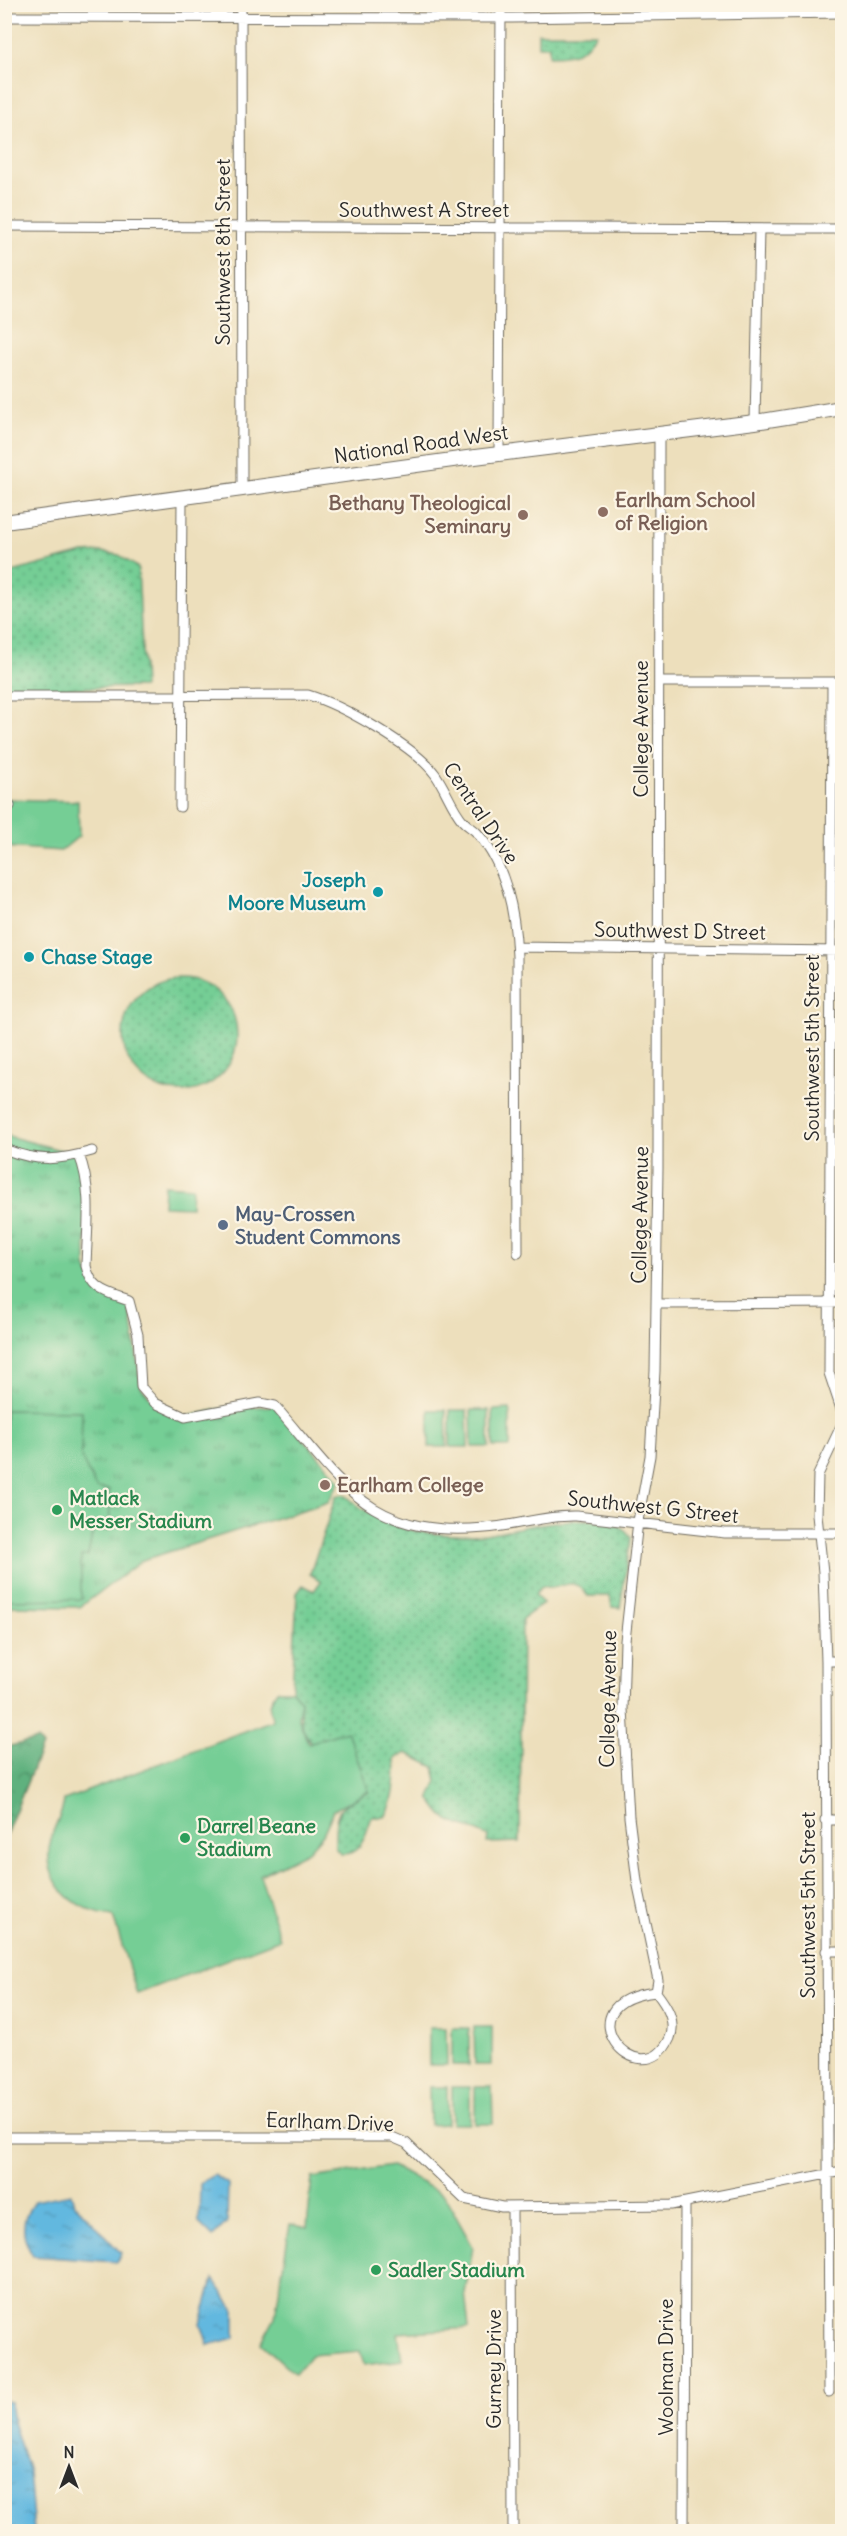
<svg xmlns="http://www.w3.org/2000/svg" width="847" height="2536" font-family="Delius,sans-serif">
<defs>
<pattern id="grass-dots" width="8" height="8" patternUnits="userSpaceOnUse" patternTransform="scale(1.5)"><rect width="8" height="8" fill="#74ce95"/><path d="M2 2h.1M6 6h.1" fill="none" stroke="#5fa77a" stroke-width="1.8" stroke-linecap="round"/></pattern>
<pattern id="forest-crowns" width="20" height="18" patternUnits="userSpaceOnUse" patternTransform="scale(1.5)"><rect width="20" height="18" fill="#5fb17e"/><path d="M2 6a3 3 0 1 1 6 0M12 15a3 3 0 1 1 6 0" fill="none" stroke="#4f9067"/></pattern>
<pattern id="park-tufts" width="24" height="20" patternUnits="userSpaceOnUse" patternTransform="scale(1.5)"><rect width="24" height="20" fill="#74ce95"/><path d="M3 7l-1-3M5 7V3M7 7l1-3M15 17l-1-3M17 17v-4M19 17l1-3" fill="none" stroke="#5fa77a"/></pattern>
<pattern id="water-ripples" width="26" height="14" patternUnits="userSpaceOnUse" patternTransform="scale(1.5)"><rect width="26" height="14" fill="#62b8df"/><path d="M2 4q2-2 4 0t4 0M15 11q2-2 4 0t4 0" fill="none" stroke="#5196b5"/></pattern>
</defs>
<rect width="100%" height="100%" fill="#fcf5e5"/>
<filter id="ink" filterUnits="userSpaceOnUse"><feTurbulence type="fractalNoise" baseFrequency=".0167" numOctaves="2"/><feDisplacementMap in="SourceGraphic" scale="12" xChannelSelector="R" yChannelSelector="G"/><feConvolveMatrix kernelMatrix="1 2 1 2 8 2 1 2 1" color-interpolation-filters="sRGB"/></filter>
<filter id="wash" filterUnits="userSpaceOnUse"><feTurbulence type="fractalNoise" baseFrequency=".008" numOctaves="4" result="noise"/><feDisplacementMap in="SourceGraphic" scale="24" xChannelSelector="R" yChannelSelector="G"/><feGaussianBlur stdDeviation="1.35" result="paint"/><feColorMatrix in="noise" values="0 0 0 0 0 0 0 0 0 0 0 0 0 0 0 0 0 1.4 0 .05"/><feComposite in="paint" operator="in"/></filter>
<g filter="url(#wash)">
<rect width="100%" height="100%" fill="#eddfbc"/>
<path fill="url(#grass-dots)" stroke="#507c60" stroke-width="1.5" d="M538,33H596C585,54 570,56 549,56V46H538Z
M101,552L119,555L138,568L144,687L5,689V574L83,553Z
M123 1035a57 57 0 1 1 114 0a57 57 0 1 1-114 0Z
M344,1494C367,1515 395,1529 426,1533C444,1535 467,1536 486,1534C519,1529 610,1503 631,1537L620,1608L612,1607L610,1596H588C569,1571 565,1593 542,1586L535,1594L543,1604L522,1619L520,1842L487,1843L488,1837C458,1819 450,1832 430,1798L437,1781L434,1767L406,1753L395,1758C397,1776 395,1802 385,1817H372C365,1834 363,1855 341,1854L335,1848C335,1809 335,1809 369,1792C338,1767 293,1746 301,1701L292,1690L297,1593L303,1585L314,1591L321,1581L310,1574L336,1496Z"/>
<path fill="url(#forest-crowns)" stroke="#456e54" stroke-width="1.5" d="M37,1740L42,1746L5,1837V1747Z"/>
<path fill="url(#park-tufts)" stroke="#507c60" stroke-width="1.5" d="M4,1135L79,1155L85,1168L86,1266L93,1285L129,1301L141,1387L155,1403L185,1417L224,1408L275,1406L340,1481L328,1502L143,1560L80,1607L5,1606Z"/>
<path fill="#74ce95" stroke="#507c60" stroke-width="1.5" d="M4,799L78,801L79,836L61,851L5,847Z
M164,1185L192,1187L191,1207L163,1206Z
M510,1409V1447H493V1410Z
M5,1410L82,1411L81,1457L96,1488L109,1490L110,1530H93L88,1556H81V1599L5,1600Z
M429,1410H446L447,1447H429Z
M450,1410H467L468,1447H450Z
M471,1410H489V1447H472Z
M277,1690H292L301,1701L298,1717L308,1743L347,1731L369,1791L334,1810L323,1834L308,1851L260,1875L280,1939L137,1994L113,1916C74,1912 40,1881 51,1839C54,1824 63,1815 64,1800L273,1720C267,1709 270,1700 277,1690Z
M474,2027H492V2065H475Z
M429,2028H446L447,2065H429Z
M452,2028H469V2065H452Z
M429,2087H447V2124L430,2125Z
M452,2087H470V2124H452Z
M475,2087H492L493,2124H475Z
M392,2166L444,2195L473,2247L465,2293L469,2328L398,2333L402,2360L364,2365L360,2351L311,2355L295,2374L261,2343L275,2317L290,2224L307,2228L312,2178Z"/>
<path fill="url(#water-ripples)" stroke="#467285" stroke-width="1.5" d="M214,2175L228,2184L227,2222L213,2237L199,2223L200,2183Z
M71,2194L74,2203L121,2253L117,2262L33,2256C21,2236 20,2220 34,2201Z
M213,2279L235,2310V2338L208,2345L201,2324Z
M5,2401L10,2402L13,2422L29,2472L34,2531H5Z"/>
</g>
<g filter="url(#ink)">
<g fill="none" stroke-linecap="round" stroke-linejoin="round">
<defs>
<path id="street" d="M241,4L242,488
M4,17L512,18L842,13
M4,226L842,229
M755,422L759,229
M499,454L501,4
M659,682H842
M832,682L829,1373L842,1412
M4,696L308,695C342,705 414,746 435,774C446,789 451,807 463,821C467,826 473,828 477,833C507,867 515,912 517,956L518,1253
M4,806H10
M180,807L182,498
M517,947L842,951
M4,1149C38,1162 58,1161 92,1151
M79,1155C93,1189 87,1230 86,1266C92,1291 107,1293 129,1301L138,1335L141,1387L155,1403L185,1417L260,1403L275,1406C342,1483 370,1539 485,1528C516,1526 544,1515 576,1516L725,1533H842
M657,1304L842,1303
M826,1661H842
M825,1820H842
M826,1951H842
M656,1992L658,1980L637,1881L629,1817L623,1709L625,1641L638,1521L650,1456L655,1371L658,1169L659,433
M656,1992C666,2005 677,2021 670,2038C641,2101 557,2002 656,1992Z
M4,2137H392L406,2143L464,2199L502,2207L671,2205L842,2171
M512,2207L513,2532
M829,2392L826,1661L823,1572L817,1515L818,1475L842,1424
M684,2532L685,2203"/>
<path id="primary" d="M4,522L467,458L755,422L842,408"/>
</defs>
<use href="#street" stroke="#6f6a5e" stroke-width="11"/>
<use href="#primary" stroke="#6f6a5e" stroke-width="16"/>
<use href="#street" stroke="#fff" stroke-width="9"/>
<use href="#primary" stroke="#fff" stroke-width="14"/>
</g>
</g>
<g fill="#8d6e63" stroke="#fcf5e5" stroke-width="2">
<circle cx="603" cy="512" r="6"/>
<circle cx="523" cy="515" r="6"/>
<circle cx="325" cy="1485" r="6"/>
</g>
<g fill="#0f9aa8" stroke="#fcf5e5" stroke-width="2">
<circle cx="378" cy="892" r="6"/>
<circle cx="29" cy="957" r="6"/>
</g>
<circle fill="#5c6f8a" stroke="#fcf5e5" stroke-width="2" cx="223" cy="1225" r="6"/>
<g fill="#2e9e5b" stroke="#fcf5e5" stroke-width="2">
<circle cx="57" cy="1510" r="6"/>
<circle cx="185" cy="1838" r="6"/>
<circle cx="376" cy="2270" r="6"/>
</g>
<g text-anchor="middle" stroke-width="4.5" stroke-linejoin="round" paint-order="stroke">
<g font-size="20" fill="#2b2b2b" stroke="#fcf5e5">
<text x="424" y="217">Southwest A Street</text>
<text transform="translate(223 252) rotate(-90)" y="7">Southwest 8th Street</text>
<text transform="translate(421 444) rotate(-8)" y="7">National Road West</text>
<text transform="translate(641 729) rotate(-90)" y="7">College Avenue</text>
<text transform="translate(481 813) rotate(56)" y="7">Central Drive</text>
<text transform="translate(680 931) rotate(1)" y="7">Southwest D Street</text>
<text transform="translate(812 1048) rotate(-90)" y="7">Southwest 5th Street</text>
<text transform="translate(640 1215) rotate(-89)" y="7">College Avenue</text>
<text transform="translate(653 1507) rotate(6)" y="7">Southwest G Street</text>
<text transform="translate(608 1699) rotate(-89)" y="7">College Avenue</text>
<text transform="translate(808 1905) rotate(-90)" y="7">Southwest 5th Street</text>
<text transform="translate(330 2122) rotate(2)" y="7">Earlham Drive</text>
<text transform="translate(666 2367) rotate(-90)" y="7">Woolman Drive</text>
<text transform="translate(494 2369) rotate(-90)" y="7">Gurney Drive</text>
</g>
<g font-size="20" font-weight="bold" fill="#785e54" stroke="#fcf5e5" text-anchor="start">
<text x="615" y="507">Earlham School<tspan x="615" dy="23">of Religion</tspan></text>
<text x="511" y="510" text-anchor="end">Bethany Theological<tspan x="511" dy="23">Seminary</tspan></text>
<text x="337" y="1492">Earlham College</text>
</g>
<g font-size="20" font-weight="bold" fill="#0d838f" stroke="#fcf5e5" text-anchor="end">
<text x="366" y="887">Joseph<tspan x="366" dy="23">Moore Museum</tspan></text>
<text x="41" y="964" text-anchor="start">Chase Stage</text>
</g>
<g font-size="20" font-weight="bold" fill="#4e5e75" stroke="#fcf5e5" text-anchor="start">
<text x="235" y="1221">May-Crossen<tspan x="235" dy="23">Student Commons</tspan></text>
</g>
<g font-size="20" font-weight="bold" fill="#27864d" stroke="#fcf5e5" text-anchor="start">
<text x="69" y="1505">Matlack<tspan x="69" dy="23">Messer Stadium</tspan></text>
<text x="197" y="1833">Darrel Beane<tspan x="197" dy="23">Stadium</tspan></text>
<text x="388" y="2277">Sadler Stadium</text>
</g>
</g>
<rect width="847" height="2536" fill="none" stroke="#fcf5e5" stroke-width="24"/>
<g transform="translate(69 2467)" stroke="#fcf5e5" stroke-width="4.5" paint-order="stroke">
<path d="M0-4.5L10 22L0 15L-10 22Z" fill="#2b2b2b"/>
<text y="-9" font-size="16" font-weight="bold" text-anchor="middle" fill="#2b2b2b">N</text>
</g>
</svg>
